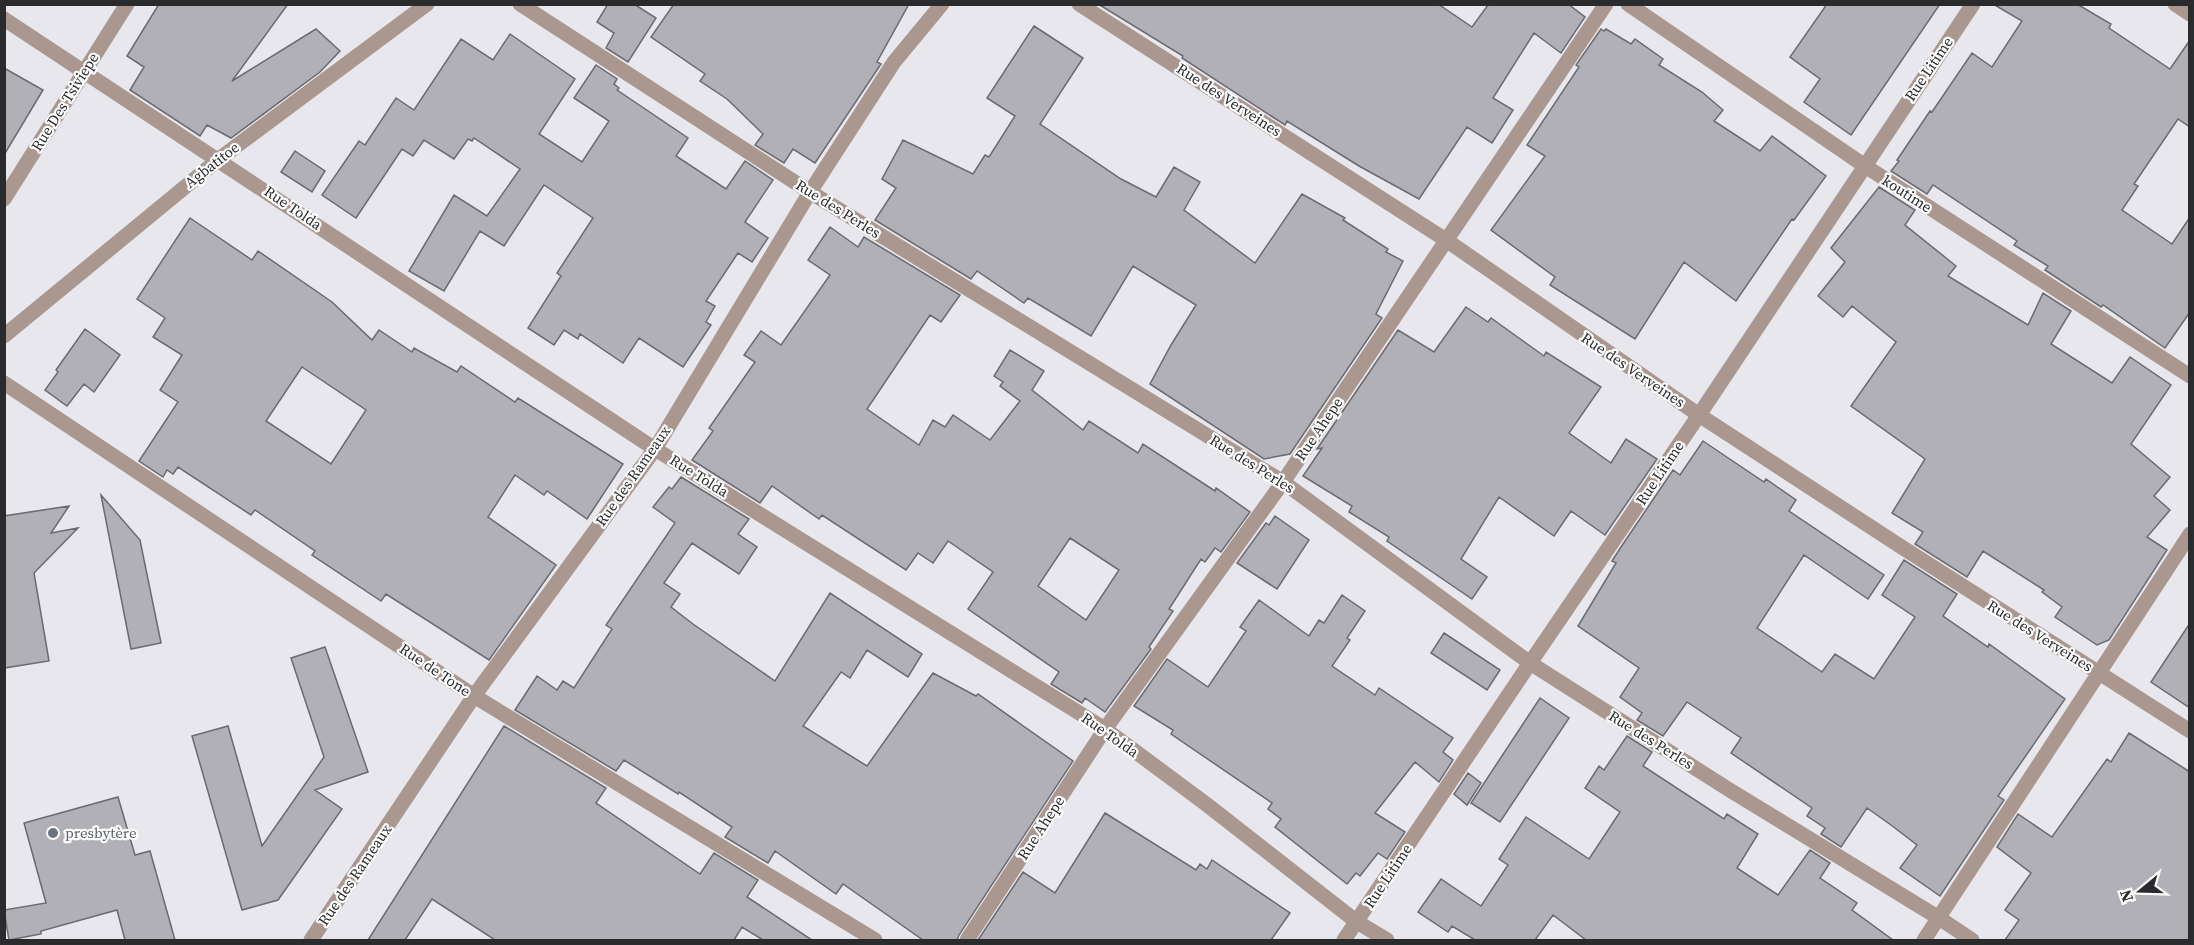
<svg xmlns="http://www.w3.org/2000/svg" width="2194" height="945" font-family="'Source Serif 4',serif">
<rect width="100%" height="100%" fill="#e7e7ed"/>
<path fill="#b0b0b6" stroke="#6a6a70" stroke-width="1.5" fill-rule="evenodd" d="M159,4H288L232,81L316,29L340,51L320,72L231,138L207,125L200,136L130,90L144,67L127,56Z
M608,4H634L656,18L628,62L606,48L614,33L597,22Z
M674,4H909L877,62L881,64L815,163L793,149L784,163L755,145L763,134L727,99L700,81L705,74L651,37Z
M1098,4H1438L1472,27L1488,5L1568,4L1585,17L1561,53L1534,33L1493,98L1513,110L1492,143L1467,127L1419,199L1359,166L1287,121L1285,125L1182,58L1183,56Z
M1827,4H1940L1851,135L1804,102L1820,79L1790,57Z
M1993,4H2077L2111,24L2109,28L2170,69L2190,40V127L2178,119L2134,184L2138,186L2122,210L2172,244L2190,217V312L2165,348L2103,305L2101,307L2045,270L2048,266L2014,245L2017,241L1933,185L1927,194L1891,171L1899,161L1897,160L1930,111L1932,112L1972,53L1992,67L2022,21Z
M1034,26L1083,58L1040,124L1121,179L1156,197L1174,167L1200,182L1184,210L1255,263L1302,194L1345,218L1343,220L1388,249L1386,252L1403,261L1376,314L1382,318L1290,454L1264,459L1150,384L1171,345L1196,305L1133,266L1091,336L1028,298L1024,303L977,271L971,279L875,220L896,188L882,179L903,140L973,174L985,155L989,157L1015,116L987,98Z
M1601,29L1604,31L1606,29L1631,44L1635,39L1663,59L1659,65L1702,92L1723,110L1714,121L1760,151L1772,136L1826,176L1794,220L1792,219L1736,301L1684,262L1635,339L1550,285L1555,277L1491,230L1545,156L1527,145L1579,67L1576,65Z
M510,34L575,79L539,134L582,162L609,121L574,98L596,65L617,79L614,84L619,88L617,90L688,138L676,156L726,189L745,161L773,180L745,222L768,238L752,262L738,253L706,301L715,306L706,322L711,325L683,367L639,338L623,363L580,334L578,339L564,330L554,345L528,328L561,276L557,273L593,218L544,185L504,246L480,231L444,291L409,271L454,195L487,216L520,169L474,138L472,141L468,139L454,159L424,140L413,156L402,149L356,218L322,195L359,141L365,145L396,98L414,110L461,39L493,60Z
M4,68L43,90L4,155Z
M295,151L325,171L312,192L281,172Z
M1879,187L1915,210L1905,225L1956,266L1948,276L2028,325L2043,293L2071,311L2051,344L2112,383L2130,357L2171,385L2131,444L2170,477L2154,496L2170,510L2147,537L2167,550L2109,640L2097,645L2055,617L2062,607L2042,592L2044,590L1983,551L1967,577L1915,544L1923,532L1892,513L1925,459L1851,406L1896,342L1852,306L1843,317L1818,296L1845,262L1831,248Z
M190,218L252,260L258,251L332,302L372,340L379,330L412,352L414,348L457,372L461,366L515,402L518,398L623,464L587,519L547,491L544,495L515,475L488,517L556,565L489,660L386,594L381,601L312,555L315,551L255,510L251,515L178,467L173,474L167,470L163,477L139,461L178,402L160,390L182,355L153,337L165,318L137,299ZM302,367L366,410L331,464L266,421Z
M830,227L858,247L864,237L960,295L941,322L930,315L867,409L919,445L933,420L945,427L953,415L990,440L1020,401L1000,386L1003,382L994,376L1010,350L1044,371L1032,390L1083,430L1089,421L1138,453L1143,444L1215,491L1216,488L1250,512L1221,552L1215,548L1205,562L1201,559L1169,609L1173,611L1149,647L1151,649L1105,712L1085,698L1082,703L1051,684L1059,672L968,609L993,572L948,541L933,563L918,553L906,570L822,515L819,519L772,486L760,503L692,460L713,431L709,428L755,362L744,355L761,331L781,345L830,275L808,260ZM1070,538L1119,570L1086,620L1038,586Z
M1466,307L1488,322L1491,318L1544,356L1546,352L1601,387L1569,433L1611,463L1626,439L1657,459L1605,535L1571,511L1554,536L1499,497L1461,559L1487,577L1472,599L1387,541L1389,537L1349,512L1352,506L1303,476L1322,448L1317,449L1398,330L1434,352Z
M85,329L120,355L94,392L84,384L67,406L45,390L58,372L56,370Z
M1703,441L1764,482L1766,479L1796,500L1789,511L1884,575L1868,599L1804,555L1757,628L1822,672L1835,654L1874,679L1915,617L1882,595L1904,560L1957,594L1943,616L1988,647L1989,644L2065,699L1998,796L2004,800L1940,896L1900,868L1917,845L1891,825L1867,808L1841,847L1821,834L1825,828L1807,816L1812,808L1731,753L1741,738L1687,702L1663,736L1637,720L1642,713L1620,697L1639,668L1578,626L1616,563L1612,561L1621,547L1673,470L1680,475Z
M681,477L749,519L738,534L757,547L739,574L692,543L664,583L680,594L671,607L693,624L775,681L830,593L922,654L908,677L867,650L850,678L841,672L803,726L867,766L933,673L976,696L978,694L1073,761L959,935L957,940H923L843,884L836,894L775,851L768,863L725,837L732,827L679,792L678,794L624,760L616,771L515,710L537,676L557,690L563,681L574,688L612,629L606,625L675,523L653,507L669,487L672,489Z
M101,495L140,540L161,643L131,649Z
M69,506L51,533L78,528L34,573L49,661L4,668V516Z
M1275,516L1309,540L1277,589L1237,563L1266,523L1269,525Z
M1342,595L1365,611L1347,638L1350,640L1332,666L1375,695L1379,688L1453,738L1443,752L1453,760L1439,782L1415,762L1375,813L1405,832L1387,859L1378,853L1360,876L1356,873L1347,884L1275,827L1281,819L1268,809L1272,803L1171,734L1173,730L1134,706L1167,659L1208,687L1246,631L1240,627L1259,600L1309,636L1319,620L1324,623Z
M2190,623V708L2151,682Z
M1444,633L1500,670L1487,690L1431,653Z
M325,647L368,772L315,790L342,809L278,900L242,910L192,736L228,726L262,846L324,757L291,658Z
M1540,698L1569,718L1500,822L1471,803Z
M504,726L606,788L596,803L700,874L714,853L758,880L747,897L812,940H763L742,927L734,940H495L432,899L405,940H368Z
M2129,733L2190,772V940H2005L2019,920L2005,910L2031,873L1997,847L2018,814L2052,837L2107,759L2111,762Z
M1627,736L1652,752L1643,766L1724,819L1727,814L1758,834L1737,868L1778,895L1810,850L1830,863L1820,878L1857,903L1852,910L1893,940H1586L1553,915L1535,940H1475L1452,926L1448,932L1418,912L1441,879L1481,906L1508,865L1499,859L1526,817L1589,859L1620,812L1585,788L1599,766L1604,770Z
M1468,773L1481,783L1467,805L1454,794Z
M118,797L135,855L150,851L175,940H125L117,910L41,931V934L9,940L4,910L46,903L24,823Z
M1105,813L1196,870L1200,864L1207,869L1212,860L1290,913L1271,940H978L1023,872L1055,893Z"/>
<g fill="none" stroke-linecap="round" stroke-linejoin="round">
<path stroke="#aa978f" stroke-width="15" d="M520,4L810,192L1283,482L1530,663L1728,789L1939,918L1972,940
M1079,4L1446,240L1699,415L1900,546L2190,731
M1628,4L1865,166L2190,376
M2175,4L2190,14
M4,19L655,449L1105,729L1206,804L1357,922L1387,940
M4,199L127,4
M4,336L219,159L427,4
M4,383L474,696L875,940
M311,940L474,696L655,449L810,192L894,62L942,4
M967,940L1105,729L1283,482L1606,4
M1344,940L1530,663L1699,415L1973,4
M1924,940L2190,534"/>
</g>
<circle fill="#6b7280" stroke="#fff" stroke-width="2" cx="53" cy="833" r="6"/>
<g text-anchor="middle" stroke-width="4.5" stroke-linejoin="round" paint-order="stroke">
<g font-size="15" fill="#2a2b2d" stroke="#fff">
<text transform="translate(1929 69) rotate(-56)" y="5">Rue Litime</text>
<text transform="translate(1229 100) rotate(33)" y="5">Rue des Verveines</text>
<text transform="translate(65 102) rotate(-58)" y="5">Rue Des Tsiviepe</text>
<text transform="translate(212 165) rotate(-38)" y="5">Agbatitoe</text>
<text transform="translate(1907 194) rotate(33)" y="5">koutime</text>
<text transform="translate(293 208) rotate(34)" y="5">Rue Tolda</text>
<text transform="translate(838 209) rotate(32)" y="5">Rue des Perles</text>
<text transform="translate(1633 370) rotate(34)" y="5">Rue des Verveines</text>
<text transform="translate(1319 429) rotate(-56)" y="5">Rue Ahepe</text>
<text transform="translate(1252 464) rotate(32)" y="5">Rue des Perles</text>
<text transform="translate(1660 473) rotate(-56)" y="5">Rue Litime</text>
<text transform="translate(633 476) rotate(-55)" y="5">Rue des Rameaux</text>
<text transform="translate(699 476) rotate(32)" y="5">Rue Tolda</text>
<text transform="translate(2040 636) rotate(32)" y="5">Rue des Verveines</text>
<text transform="translate(435 670) rotate(34)" y="5">Rue de Tone</text>
<text transform="translate(1110 735) rotate(35)" y="5">Rue Tolda</text>
<text transform="translate(1651 740) rotate(32)" y="5">Rue des Perles</text>
<text transform="translate(1041 828) rotate(-57)" y="5">Rue Ahepe</text>
<text transform="translate(355 875) rotate(-56)" y="5">Rue des Rameaux</text>
<text transform="translate(1388 876) rotate(-56)" y="5">Rue Litime</text>
</g>
<g font-size="15" fill="#5b616d" stroke="#fff" text-anchor="start">
<text x="65" y="838">presbytère</text>
</g>
</g>
<rect width="2194" height="945" fill="none" stroke="#2a2b2d" stroke-width="12"/>
<g transform="translate(2140 891) rotate(251)" stroke="#ffffff" stroke-width="4.5" paint-order="stroke">
<path d="M0-4.5L10 22L0 15L-10 22Z" fill="#2a2b2d"/>
<text y="-9" font-size="16" font-weight="bold" text-anchor="middle" fill="#2a2b2d">N</text>
</g>
</svg>
